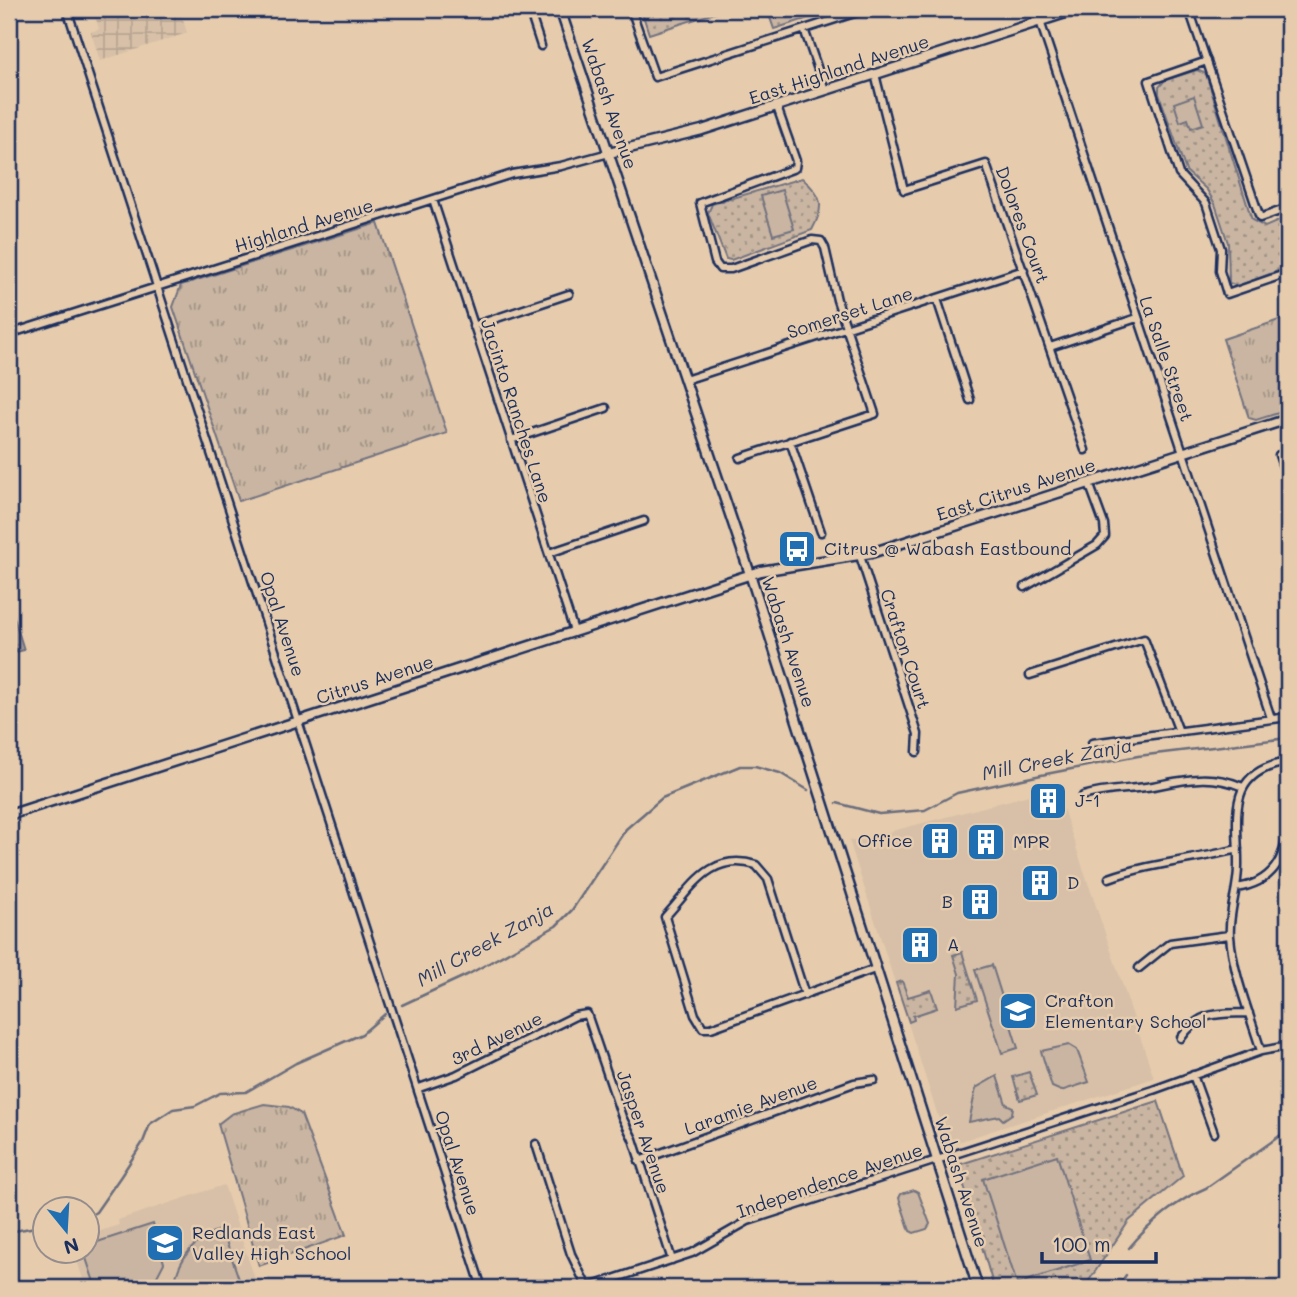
<svg xmlns="http://www.w3.org/2000/svg" width="1297" height="1297" font-family="Mali,sans-serif">
<defs>
<pattern id="industrial-grid" width="8" height="8" patternUnits="userSpaceOnUse" patternTransform="scale(1.75)"><rect width="8" height="8" fill="#d7c0a7"/><path d="M0 4h8M4 0v8" fill="none" stroke="#b8a592"/></pattern>
<pattern id="grass-tufts" width="24" height="20" patternUnits="userSpaceOnUse" patternTransform="scale(1.75)"><rect width="24" height="20" fill="#c9b5a1"/><path d="M3 7l-1-3M5 7V3M7 7l1-3M15 17l-1-3M17 17v-4M19 17l1-3" fill="none" stroke="#a29486"/></pattern>
<pattern id="park-dots" width="8" height="8" patternUnits="userSpaceOnUse" patternTransform="scale(1.75)"><rect width="8" height="8" fill="#c9b5a1"/><path d="M2 2h.1M6 6h.1" fill="none" stroke="#a29486" stroke-width="1.8" stroke-linecap="round"/></pattern>
<pattern id="water-ripples" width="26" height="14" patternUnits="userSpaceOnUse" patternTransform="scale(1.75)"><rect width="26" height="14" fill="#a09692"/><path d="M2 4q2-2 4 0t4 0M15 11q2-2 4 0t4 0" fill="none" stroke="#827b7a"/></pattern>
</defs>
<rect width="100%" height="100%" fill="#e6ccad"/>
<filter id="ink" filterUnits="userSpaceOnUse"><feTurbulence type="fractalNoise" baseFrequency=".0143" numOctaves="2"/><feDisplacementMap in="SourceGraphic" scale="14" xChannelSelector="R" yChannelSelector="G"/><feConvolveMatrix kernelMatrix="1 2 1 2 8 2 1 2 1" color-interpolation-filters="sRGB"/></filter>
<g filter="url(#ink)">
<path fill="#d7c0a7" d="M1056,788L1154,1078L952,1144L946,1141L849,840L880,841L881,834Z
M224,1185L258,1288H86L74,1252H88V1235L119,1225L118,1220Z"/>
<path fill="url(#industrial-grid)" d="M93,9H180L187,33L100,61L91,32L99,29Z"/>
<path fill="url(#grass-tufts)" stroke="#727280" stroke-width="2" d="M378,223L447,433L239,501L173,307L181,285Z
M1288,317V410L1256,420L1249,418L1223,339Z
M264,1104L289,1107L301,1114L346,1235L259,1266L218,1124L231,1114Z"/>
<path fill="url(#park-dots)" stroke="#727280" stroke-width="2" d="M641,9H727L649,34Z
M767,9H837L774,29Z
M1197,70L1206,74L1252,220L1265,227L1288,217V267L1238,286L1229,283L1228,243L1215,204L1207,190L1186,171L1159,94V87L1165,80Z
M802,178C823,196 825,206 812,230L731,260L726,259L708,213L712,204Z
M962,952L977,1000L957,1006L959,974L953,955Z
M902,981L908,997L931,990L937,1008L913,1016L914,1020L909,1022L896,983Z
M1029,1072L1037,1095L1020,1100L1013,1077Z
M1158,1101L1183,1176L1129,1221L1084,1288H994L958,1165Z"/>
<path fill="#c9b5a1" stroke="#727280" stroke-width="2" d="M1194,96L1203,124L1191,128L1188,119L1180,122L1174,103Z
M782,190L794,229L773,235L761,196Z
M992,965L1018,1048L1002,1053L975,970Z
M1069,1045L1077,1050L1089,1082L1061,1091L1052,1087L1041,1051Z
M997,1076L1006,1104L1013,1107L1012,1114L1003,1120L999,1116L969,1122L976,1088Z
M1057,1155L1090,1260L1017,1284L983,1179Z
M914,1190L918,1192L930,1224L927,1229L914,1233L910,1231L899,1198L901,1194Z
M153,1224L164,1263L151,1288H96L84,1252H88V1245Z
M222,1229L242,1288H174C177,1260 195,1237 222,1229Z"/>
<path fill="url(#water-ripples)" stroke="#6b6d7d" stroke-width="2" d="M9,601L24,650L16,652L9,630Z"/>
<g fill="none" stroke-linecap="round" stroke-linejoin="round">
<path stroke="#6b6d7d" stroke-width="2.5" d="M837,803L879,814L925,810L957,793L1046,774L1138,756L1288,738
M402,1005L469,974L556,926L572,910L626,829L662,798L740,766H755L780,773L808,790
M88,1217L96,1212L121,1176L143,1142L150,1124L173,1109L195,1106L220,1093L246,1092L296,1063L362,1034L385,1014
M9,1232L46,1225
M1129,1248C1149,1224 1177,1200 1206,1188L1288,1130
M1117,1288L1126,1275"/>
<defs>
<path id="minor" d="M67,9L482,1288
M529,9L541,46
M631,9L655,77L867,9
M1036,9L1271,718
M1189,9L1260,218L1288,208
M1280,9L1288,35
M804,29L825,90
M1207,61L1149,81L1179,174L1206,203L1221,249L1220,271L1227,294L1288,273
M875,74L904,190L986,164L1085,450
M433,200L574,631
M937,299L970,400
M473,326L569,294
M9,334L512,174L561,166L609,153
M1050,347L1137,318
M685,380L1024,270
M511,440L606,408
M790,441L821,532
M1279,455L1288,482
M740,458L875,414L837,300L825,248L821,241L812,240L731,269H720L715,262L700,203L795,168L796,161L777,107
M549,553L644,521
M860,556L918,734L917,752
M1025,587L1097,545L1105,536L1104,524L1089,483
M1030,675L1144,639L1178,729
M1092,743L1288,717
M1083,796C1106,789 1129,790 1153,786C1186,780 1210,773 1243,787
M1109,878C1151,863 1195,860 1238,849
M1236,888C1272,883 1285,860 1288,827
M1139,968L1170,943L1229,935
M805,995L768,879L756,865C710,851 692,888 665,917L695,1015L703,1028H711L875,969
M1181,1038C1201,1010 1217,1014 1249,1013
M1261,1051C1250,1014 1233,975 1230,936C1228,913 1238,891 1238,867C1239,819 1223,772 1288,762
M1193,1075L1214,1133
M419,1088L456,1075L575,1016L587,1014L622,1117L633,1139L672,1260
M536,1144L571,1254L587,1287
M639,1161L854,1083L874,1080
M586,1288L692,1253L748,1221L1153,1090L1261,1051L1288,1046"/>
<path id="tertiary" d="M560,9L750,574L978,1288
M609,153L702,130L1078,9
M9,815L761,571L871,553L1288,419"/>
</defs>
<use href="#minor" stroke="#1b2f5e" stroke-width="11"/>
<use href="#tertiary" stroke="#1b2f5e" stroke-width="13"/>
<use href="#minor" stroke="#e6ccad" stroke-width="6"/>
<use href="#tertiary" stroke="#e6ccad" stroke-width="8"/>
</g>
</g>
<defs>
<symbol id="bus-square" viewBox="-11 -11 22 22"><rect x="-9" y="-9" width="18" height="18" rx="4" fill="#1f6fb2" stroke="#e6ccad"/><path d="M-5-6H5V4H4V6H2V4H-2V6H-4V4H-5ZM-3.5-4V0h7V-4ZM-3.5 1.2v1.5H-2V1.2ZM2 1.2v1.5H3.5V1.2Z" fill="#fff"/></symbol>
<symbol id="building-square" viewBox="-11 -11 22 22"><rect x="-9" y="-9" width="18" height="18" rx="4" fill="#1f6fb2" stroke="#e6ccad"/><path d="M-4-6H4V6H1V3H-1V6H-4ZM-2.5-4.3h1.7v1.8h-1.7ZM.8-4.3h1.7v1.8H.8ZM-2.5-1h1.7V.8h-1.7ZM.8-1h1.7V.8H.8Z" fill="#fff"/></symbol>
<symbol id="school-square" viewBox="-11 -11 22 22"><rect x="-9" y="-9" width="18" height="18" rx="4" fill="#1f6fb2" stroke="#e6ccad"/><path d="M0-5L7-2L0 1L-7-2ZM-4 1L0 2.5L4 1V4Q0 6-4 4Z" fill="#fff"/></symbol>
</defs>
<g fill-rule="evenodd">
<use href="#bus-square" x="775" y="527" width="44" height="44"/>
<use href="#building-square" x="1026" y="779" width="44" height="44"/>
<use href="#building-square" x="918" y="819" width="44" height="44"/>
<use href="#building-square" x="964" y="820" width="44" height="44"/>
<use href="#building-square" x="1018" y="861" width="44" height="44"/>
<use href="#building-square" x="958" y="880" width="44" height="44"/>
<use href="#building-square" x="898" y="923" width="44" height="44"/>
<use href="#school-square" x="996" y="989" width="44" height="44"/>
<use href="#school-square" x="143" y="1221" width="44" height="44"/>
</g>
<g text-anchor="middle" stroke-width="5" stroke-linejoin="round" paint-order="stroke">
<g font-size="18" fill="#1b2f5e" stroke="#e6ccad">
<text transform="translate(839 70) rotate(-18)" y="6">East Highland Avenue</text>
<text transform="translate(609 104) rotate(71)" y="6">Wabash Avenue</text>
<text transform="translate(1022 225) rotate(70)" y="6">Dolores Court</text>
<text transform="translate(304 226) rotate(-17)" y="6">Highland Avenue</text>
<text transform="translate(850 313) rotate(-18)" y="6">Somerset Lane</text>
<text transform="translate(1166 359) rotate(71)" y="6">La Salle Street</text>
<text transform="translate(516 411) rotate(72)" y="6">Jacinto Ranches Lane</text>
<text transform="translate(1016 490) rotate(-18)" y="6">East Citrus Avenue</text>
<text transform="translate(282 624) rotate(72)" y="6">Opal Avenue</text>
<text transform="translate(788 642) rotate(72)" y="6">Wabash Avenue</text>
<text transform="translate(905 649) rotate(72)" y="6">Crafton Court</text>
<text transform="translate(375 680) rotate(-18)" y="6">Citrus Avenue</text>
<text transform="translate(497 1039) rotate(-26)" y="6">3rd Avenue</text>
<text transform="translate(751 1106) rotate(-20)" y="6">Laramie Avenue</text>
<text transform="translate(643 1132) rotate(71)" y="6">Jasper Avenue</text>
<text transform="translate(457 1163) rotate(72)" y="6">Opal Avenue</text>
<text transform="translate(830 1181) rotate(-19)" y="6">Independence Avenue</text>
<text transform="translate(961 1182) rotate(72)" y="6">Wabash Avenue</text>
</g>
<g font-size="18" fill="#1b2f5e" stroke="#e6ccad" text-anchor="start">
<text x="824" y="555">Citrus @ Wabash Eastbound</text>
<text x="1075" y="807">J-1</text>
<text x="913" y="847" text-anchor="end">Office</text>
<text x="1013" y="848">MPR</text>
<text x="1067" y="889">D</text>
<text x="953" y="908" text-anchor="end">B</text>
<text x="947" y="951">A</text>
<text x="1045" y="1007">Crafton<tspan x="1045" dy="21">Elementary School</tspan></text>
<text x="192" y="1239">Redlands East<tspan x="192" dy="21">Valley High School</tspan></text>
</g>
<g font-size="19" font-style="italic" fill="#2f3e66" stroke="#e6ccad">
<text transform="translate(1057 759) rotate(-11)" y="7">Mill Creek Zanja</text>
<text transform="translate(485 944) rotate(-29)" y="7">Mill Creek Zanja</text>
</g>
</g>
<rect width="1297" height="1297" fill="none" stroke="#e6ccad" stroke-width="35"/>
<rect x="18" y="18" width="1262" height="1262" fill="none" stroke="#1b2f5e" stroke-width="2.5" filter="url(#ink)"/>
<g transform="translate(66 1230) rotate(162)"><circle r="33" fill="#e6ccad" stroke="#958d8d" stroke-width="2"/>
<path d="M0-5L12 26L0 18L-12 26Z" fill="#1f6fb2"/>
<text y="-10" font-size="19" font-weight="bold" text-anchor="middle" fill="#1b2f5e">N</text>
</g>
<path d="M1042 1252v10h114v-10" fill="none" stroke="#1b2f5e" stroke-width="3.5"/>
<text x="1052" y="1252" font-size="21" fill="#1b2f5e" stroke="#e6ccad" stroke-width="5" paint-order="stroke">100 m</text>
</svg>
